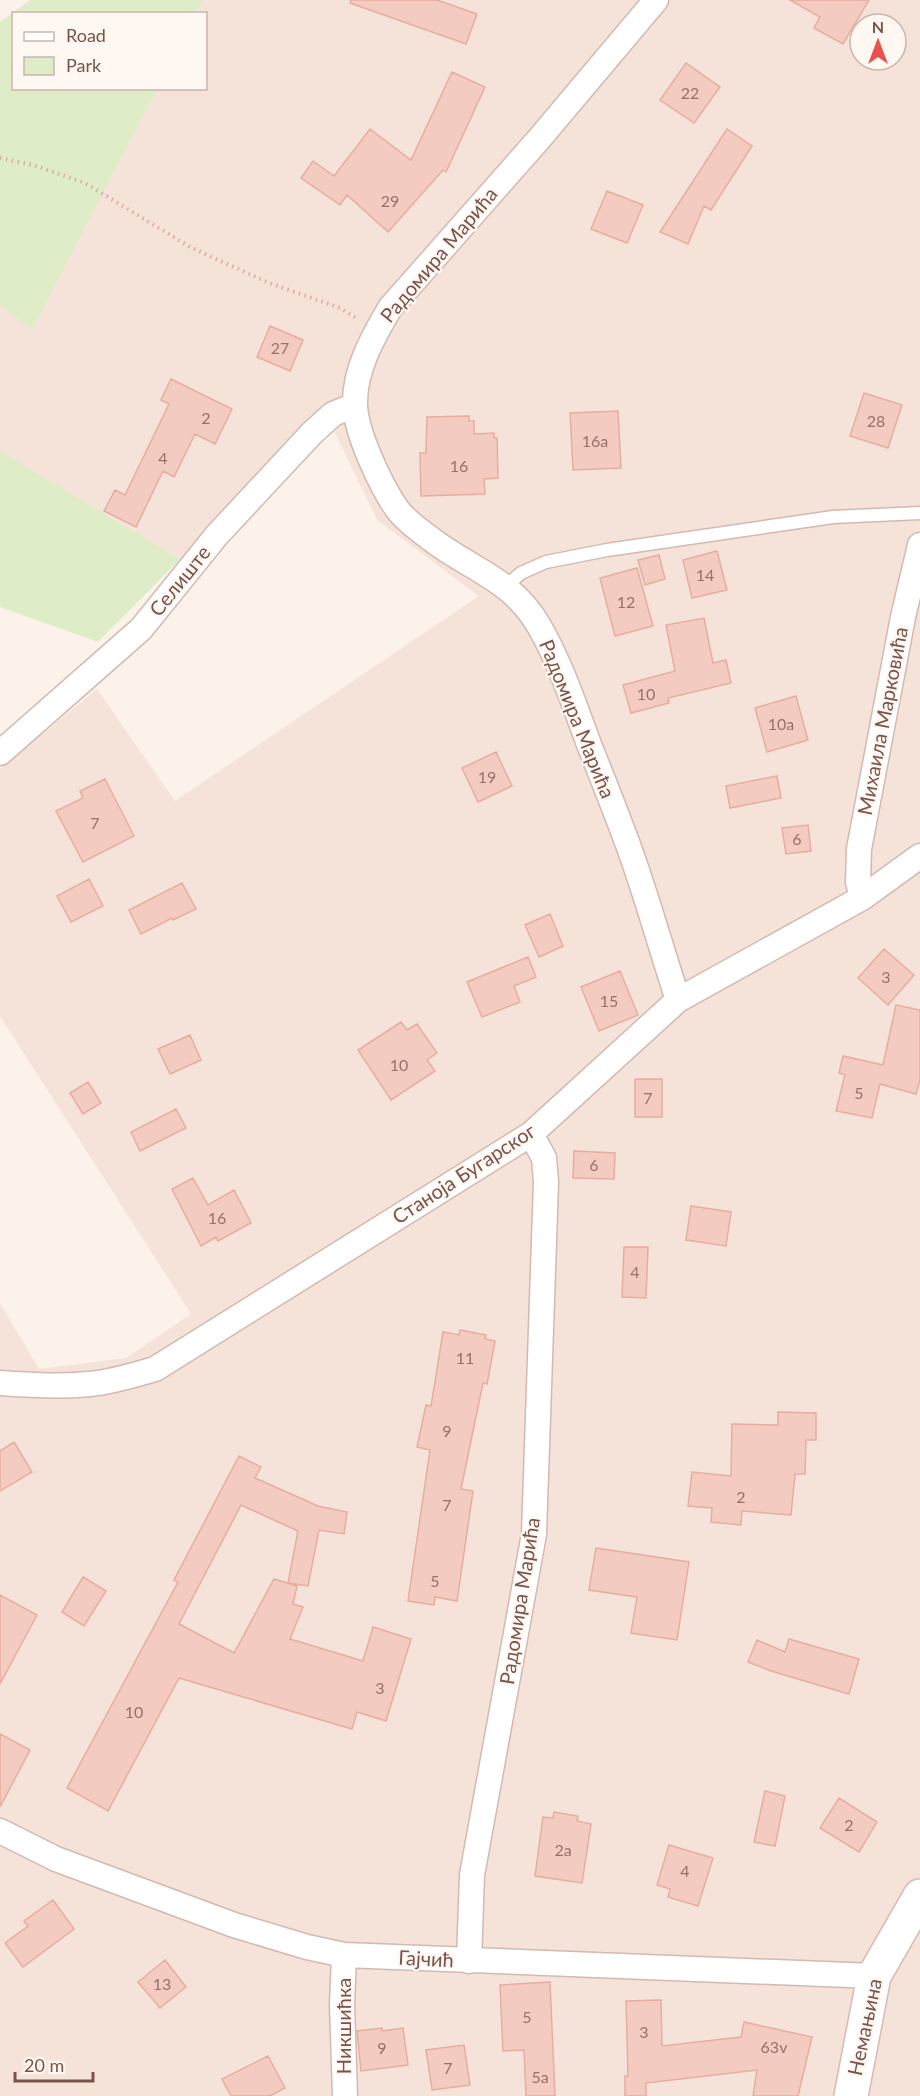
<svg xmlns="http://www.w3.org/2000/svg" width="920" height="2096" font-family="Lato,sans-serif">
<rect width="100%" height="100%" fill="#fdf2ea"/>
<path fill="#f5e2d8" fill-rule="evenodd" d="M203,0H920V2096H0V1303L39,1369L126,1358L191,1314L0,1016V769L97,689L175,801L479,596L377,520L327,416L197,569L0,451V305L32,328L157,89L206,88V14L196,13ZM860,24H896V60H860Z"/>
<path fill="#deecc7" d="M30,0H203L196,13L14,14V88L157,89L32,329L0,305V22Z
M0,451L180,559L98,642L0,607Z"/>
<path fill="#f4cbc1" stroke="#e7ada0" stroke-width="1.5" d="M351,0H437L477,14L466,44L350,3Z
M790,0H869L843,44L814,28L820,17Z
M686,63L720,87L694,123L660,100Z
M452,72L485,87L446,172L443,170L388,232L347,195L340,205L301,178L313,161L334,176L370,129L411,160Z
M727,129L752,146L711,210L704,206L688,244L660,232Z
M607,191L643,205L627,243L591,229Z
M270,326L303,340L290,371L257,357Z
M171,379L232,409L215,444L195,434L174,477L163,471L136,527L104,511L115,490L125,495L169,404L161,400Z
M864,393L902,405L888,448L850,436Z
M618,411L621,468L573,470L570,413Z
M469,416V421H474V434L494,433V438H497L498,478L484,479L485,494L421,496L420,453H426L427,417Z
M717,551L727,590L692,598L683,560Z
M659,555L665,579L645,585L638,560Z
M637,568L653,626L615,636L600,578Z
M704,618L713,663L726,660L731,683L668,698L669,703L631,713L623,685L675,671L666,625Z
M796,696L808,740L767,752L755,708Z
M496,752L512,786L478,802L462,768Z
M777,776L781,798L730,808L726,786Z
M105,779L134,836L83,862L56,811L83,798L80,791Z
M808,825L811,851L786,854L782,828Z
M89,879L103,906L71,922L57,896Z
M182,883L196,909L173,920L172,918L141,934L129,910Z
M550,914L563,946L539,957L525,925Z
M884,949L914,975L888,1005L858,978Z
M528,957L536,977L514,986L520,1002L482,1017L467,982Z
M620,971L638,1015L599,1031L581,987Z
M896,1005L920,1010V1080L916,1094L880,1084L872,1118L836,1111L845,1075L839,1073L843,1056L883,1065Z
M401,1022L407,1030L417,1024L437,1053L427,1060L435,1071L391,1100L358,1050Z
M190,1035L201,1060L170,1074L158,1049Z
M635,1079H662V1117H635Z
M88,1082L101,1103L83,1114L70,1093Z
M176,1109L186,1128L140,1151L131,1132Z
M574,1151L615,1153L614,1179L573,1178Z
M193,1178L208,1205L234,1190L251,1223L218,1241L216,1237L201,1246L172,1189Z
M691,1206L731,1212L726,1246L686,1240Z
M624,1247H648L646,1298L622,1297Z
M460,1330L486,1335L485,1339L495,1341L487,1384L483,1383L461,1489L473,1491L457,1601L435,1597L434,1605L408,1601L430,1450L417,1447L426,1405L431,1406L443,1332L459,1335Z
M778,1412L816,1413V1440H806L805,1474H795L791,1515L742,1511L741,1525L711,1522L712,1508L688,1506L692,1472L731,1476L732,1424L778,1425Z
M14,1442L32,1472L0,1491V1451Z
M239,1456L261,1467L255,1478L318,1506L347,1512L344,1534L319,1530L308,1586L288,1583L298,1531L241,1505L179,1624L234,1653L274,1579L297,1586L293,1604L303,1607L290,1639L363,1661L373,1627L411,1639L386,1721L357,1712L352,1729L179,1678L108,1811L67,1788L178,1582L174,1580Z
M596,1548L689,1562L677,1640L631,1633L637,1597L589,1590Z
M83,1577L106,1591L84,1626L62,1612Z
M0,1595L37,1615L0,1684Z
M789,1639L859,1659L849,1694L771,1671L748,1662L757,1640L785,1652Z
M0,1734L30,1750L0,1807Z
M765,1791L785,1796L775,1846L754,1842Z
M839,1798L877,1822L859,1852L820,1828Z
M554,1812L578,1816L577,1821L591,1824L582,1883L535,1876L543,1817L553,1818Z
M669,1845L713,1858L698,1906L668,1897L670,1889L657,1885Z
M53,1900L74,1929L23,1967L5,1943L28,1926L24,1921Z
M165,1960L186,1987L160,2008L138,1982Z
M550,1982L555,2096H526L524,2050L503,2051L500,1985Z
M661,2000L662,2046L741,2037L744,2022L812,2037L798,2096H753L757,2070L646,2083V2096H625V2076H628L626,2001Z
M382,2028V2031L403,2028L408,2065L361,2071L357,2031Z
M464,2045L470,2085L432,2090L426,2050Z
M268,2056L285,2088L270,2096H231L222,2079Z"/>
<g fill="none" stroke-linecap="round" stroke-linejoin="round">
<defs>
<path id="lane" d="M506,586L521,573L546,562L607,550L833,517L920,513"/>
<path id="street" d="M656,0L539,139L390,308C373,337 354,370 355,405C356,433 381,486 397,509C405,520 420,531 431,539C471,570 511,578 539,626C561,664 575,707 590,747C604,782 618,817 631,853C648,901 662,951 678,1000
M0,753L141,629L217,535L312,433L333,414L355,405
M862,898L858,882L859,849L903,617L920,545
M0,1383C30,1385 60,1387 90,1384C112,1382 134,1375 155,1369L531,1134L678,1000L862,898L920,856
M0,1831L56,1859L234,1925L307,1947L344,1955L874,1976
M344,1955L342,2005L345,2096
M469,1961L472,1875L534,1534L546,1182L544,1158L531,1134"/>
<path id="secondary" d="M851,2096L874,1976L920,1896"/>
</defs>
<use href="#lane" stroke="#d3bab1" stroke-width="15"/>
<use href="#street" stroke="#d3bab1" stroke-width="27"/>
<use href="#secondary" stroke="#d8bab1" stroke-width="36"/>
<path stroke="#daada3" stroke-width="4" stroke-dasharray="1.5 4.5" stroke-linecap="butt" d="M0,158L33,165L85,183L190,247L269,283L340,308L356,318"/>
<use href="#lane" stroke="#fff" stroke-width="12"/>
<use href="#street" stroke="#fff" stroke-width="24"/>
<use href="#secondary" stroke="#fff" stroke-width="33"/>
</g>
<g text-anchor="middle" stroke-width="4.5" stroke-linejoin="round" paint-order="stroke">
<g font-size="16" fill="#987169">
<text x="690" y="99">22</text>
<text x="390" y="207">29</text>
<text x="280" y="354">27</text>
<text x="206" y="424">2</text>
<text x="876" y="427">28</text>
<text x="595" y="447">16a</text>
<text x="163" y="464">4</text>
<text x="459" y="472">16</text>
<text x="705" y="581">14</text>
<text x="626" y="608">12</text>
<text x="646" y="700">10</text>
<text x="781" y="730">10a</text>
<text x="487" y="783">19</text>
<text x="95" y="829">7</text>
<text x="797" y="845">6</text>
<text x="886" y="983">3</text>
<text x="609" y="1007">15</text>
<text x="399" y="1071">10</text>
<text x="859" y="1099">5</text>
<text x="648" y="1104">7</text>
<text x="594" y="1171">6</text>
<text x="217" y="1224">16</text>
<text x="635" y="1278">4</text>
<text x="465" y="1364">11</text>
<text x="447" y="1437">9</text>
<text x="741" y="1503">2</text>
<text x="447" y="1511">7</text>
<text x="435" y="1587">5</text>
<text x="380" y="1694">3</text>
<text x="134" y="1718">10</text>
<text x="849" y="1831">2</text>
<text x="563" y="1856">2a</text>
<text x="685" y="1877">4</text>
<text x="162" y="1990">13</text>
<text x="527" y="2023">5</text>
<text x="644" y="2038">3</text>
<text x="774" y="2053">63v</text>
<text x="382" y="2054">9</text>
<text x="448" y="2074">7</text>
<text x="540" y="2083">5a</text>
</g>
<g font-size="20" fill="#7a534c" stroke="#fff7f1">
<text transform="translate(439 255) rotate(-50)" y="7">Радомира Марића</text>
<text transform="translate(180 581) rotate(-51)" y="7">Селиште</text>
<text transform="translate(577 719) rotate(68)" y="7">Радомира Марића</text>
<text transform="translate(883 721) rotate(-79)" y="7">Михаила Марковића</text>
<text transform="translate(464 1174) rotate(-33)" y="7">Станоја Бугарског</text>
<text transform="translate(520 1601) rotate(-81)" y="7">Радомира Марића</text>
<text transform="translate(426 1959) rotate(3)" y="7">Гајчић</text>
<text transform="translate(344 2026) rotate(-90)" y="7">Никшићка</text>
<text transform="translate(865 2027) rotate(-78)" y="7">Немањина</text>
</g>
</g>
<rect x="12" y="12" width="195" height="78" fill="#fff7f1" stroke="#cab5af" stroke-width="1.5"/>
<rect x="24" y="32" width="30" height="9" fill="#ffffff" stroke="#cab5af" stroke-width="1.5"/>
<text x="66" y="42" font-size="18" fill="#7a534c">Road</text>
<rect x="24" y="57" width="30" height="18" fill="#deecc7" stroke="#cab5af" stroke-width="1.5"/>
<text x="66" y="72" font-size="18" fill="#7a534c">Park</text>
<g transform="translate(878 42)"><circle r="28" fill="#fff7f1" stroke="#cab5af" stroke-width="1.5"/>
<path d="M0-4.5L10 22L0 15L-10 22Z" fill="#ea514d"/>
<text y="-9" font-size="16" font-weight="bold" text-anchor="middle" fill="#7a534c">N</text>
</g>
<path d="M15 2072v9h78v-9" fill="none" stroke="#7a534c" stroke-width="3"/>
<text x="24" y="2072" font-size="18" fill="#7a534c" stroke="#fff7f1" stroke-width="4.5" paint-order="stroke">20 m</text>
</svg>
